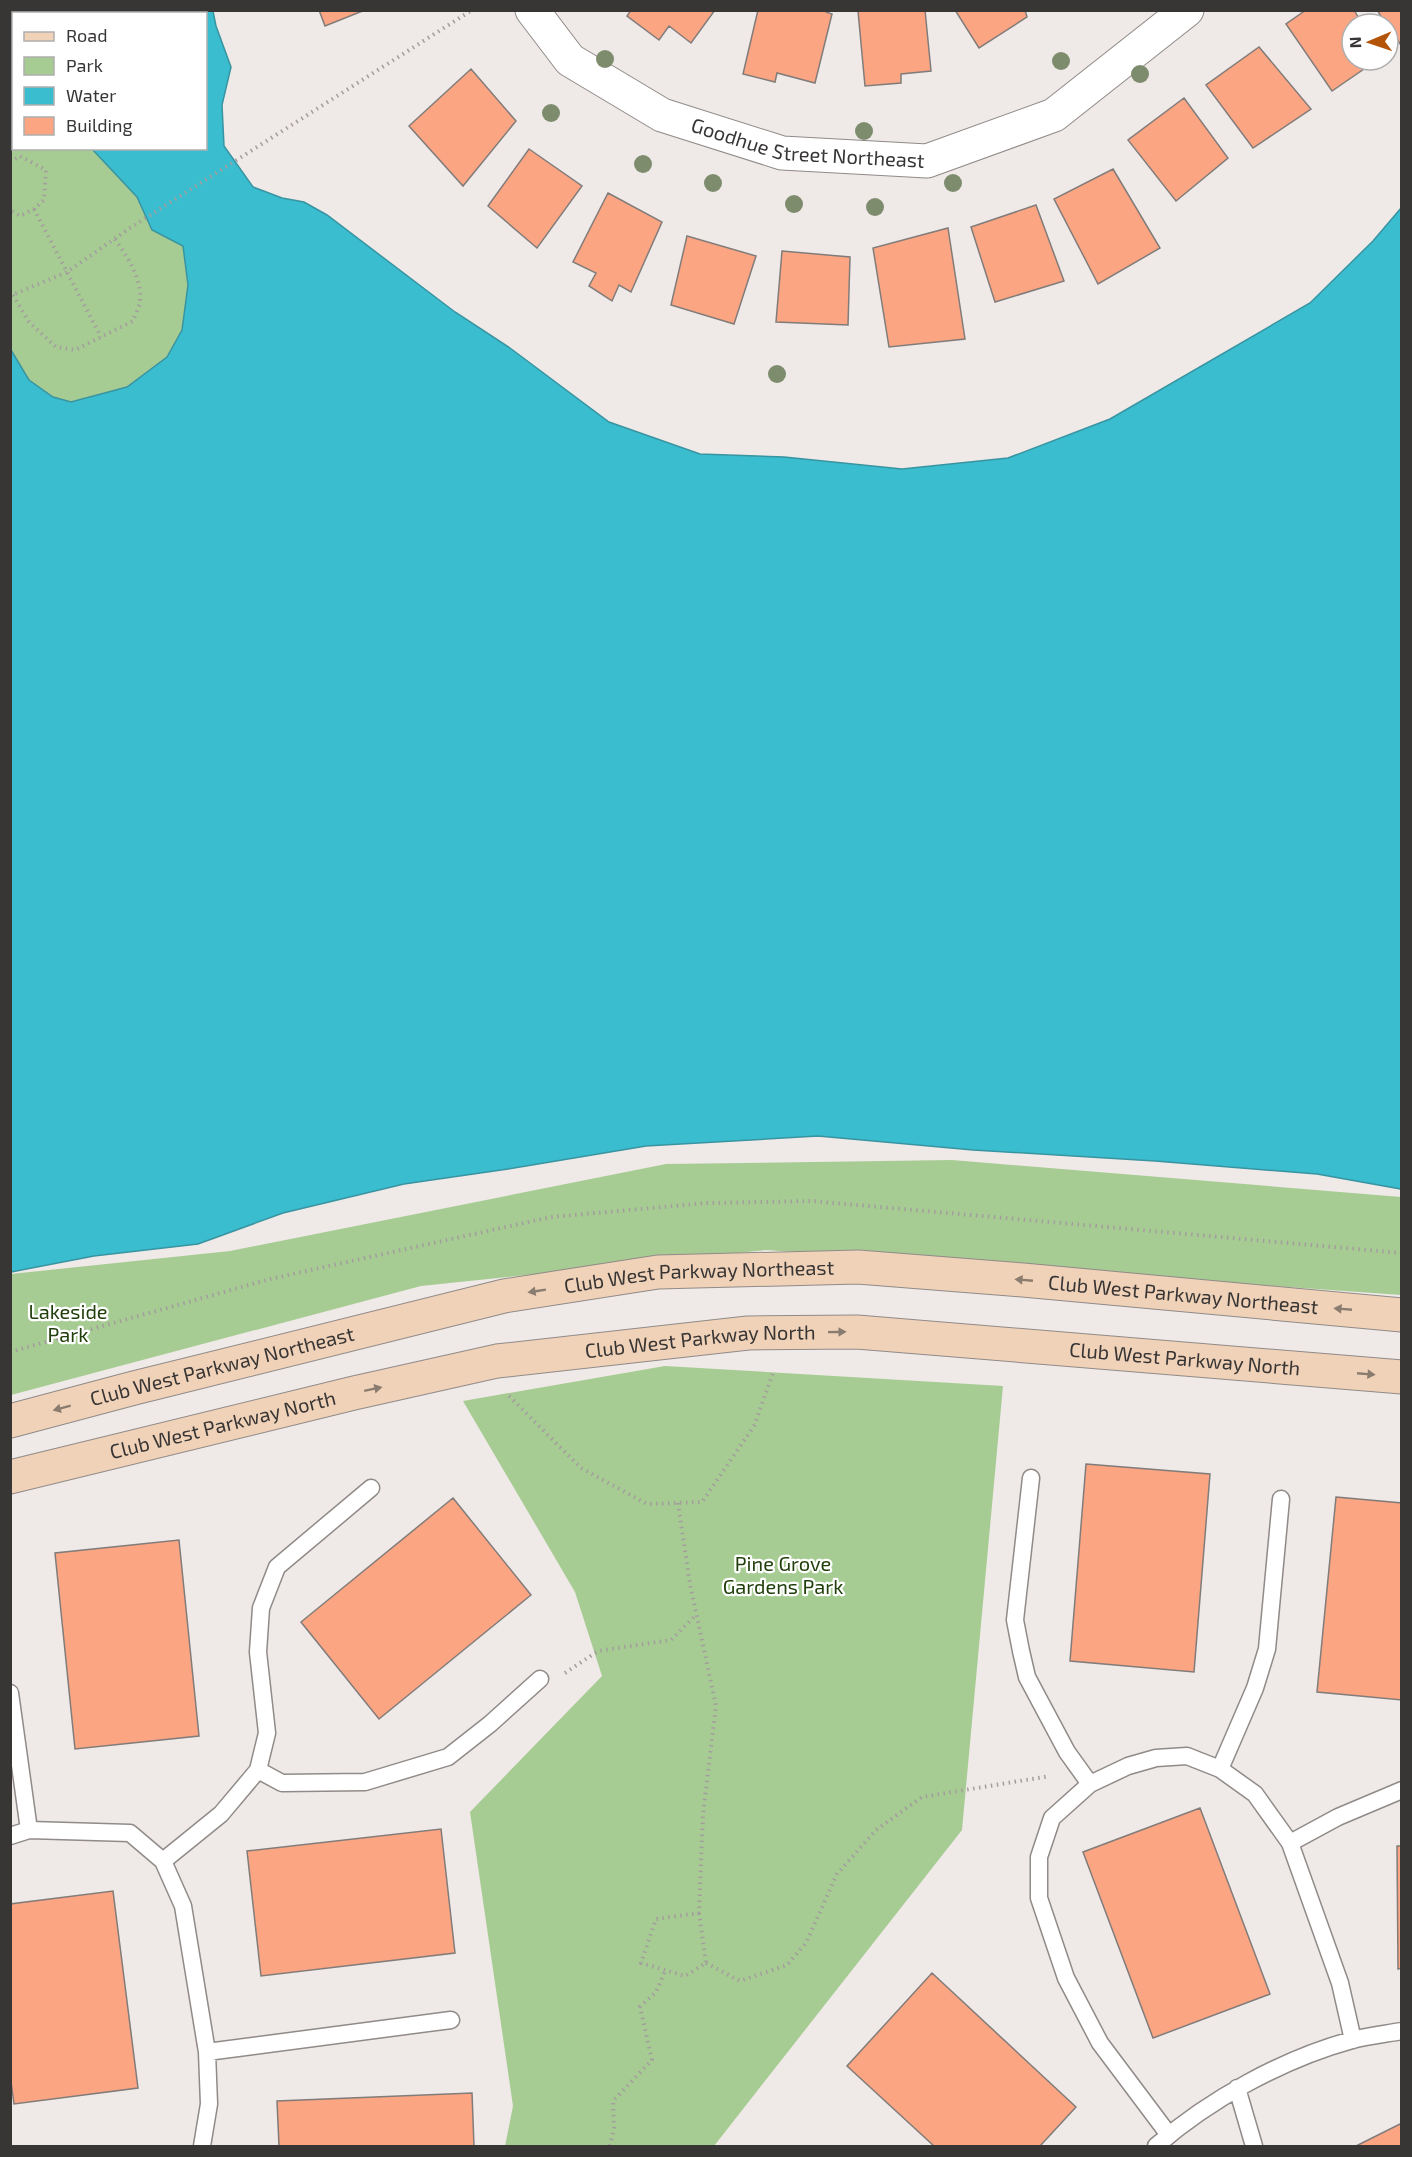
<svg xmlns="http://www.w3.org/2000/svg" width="1412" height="2157" font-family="'Exo 2',sans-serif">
<rect width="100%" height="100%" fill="#efe9e7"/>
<path fill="#a7cc93" d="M10,11H30L35,13L14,14V148L92,149L137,197L152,230L183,246L188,285L182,330L167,357L127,387L71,402L53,397L29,380L11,350Z
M952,1160L1401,1197V1295L766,1250L421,1286L11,1395V1274L230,1251L666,1164Z
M665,1366L1003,1386L962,1830L714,2146H505L513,2106L470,1812L602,1676L575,1592L463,1401Z"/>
<path fill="#39bdcf" stroke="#3994a1" stroke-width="1.5" d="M30,11H213L216,26L231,67L222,105L224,146L253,187L282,198L304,202L327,215L455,312L510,348L609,422L700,454L784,457L902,469L1008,458L1110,419L1310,303L1373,241L1401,208V1189L1317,1174L1155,1161L973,1150L818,1136L646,1146L508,1169L404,1184L283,1213L198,1244L94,1256L11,1272V350L29,380L53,397L71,402L127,387L167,357L182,330L188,285L183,246L152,230L137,197L92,149L206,148V14H35Z"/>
<path fill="#fba583" stroke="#817c7a" stroke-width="1.5" d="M319,10H365L325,26Z
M631,10H715L691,43L669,26L659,40L627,16Z
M758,10H826V12L832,14L815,83L777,73L775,82L743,74Z
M925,10L931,71L901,74V83L865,86L858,11Z
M955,10H1025L1027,17L979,48Z
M1306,10H1354L1362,24H1352V60H1377L1332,91L1286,24Z
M1377,10H1402V47L1388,24H1386Z
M1259,47L1311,109L1253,148L1206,85Z
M471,69L516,121L463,186L409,126Z
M1184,98L1228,158L1176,201L1128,140Z
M529,149L582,186L537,248L488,206Z
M1113,169L1160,248L1098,284L1054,199Z
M608,193L662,222L631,292L619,285L612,301L589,286L596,273L573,262Z
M1036,205L1064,281L995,302L971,227Z
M948,228L965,339L889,347L873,248Z
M687,236L756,256L734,324L671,305Z
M782,251L850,257L848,325L776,322Z
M1086,1464L1210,1474L1194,1672L1070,1661Z
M1336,1497L1402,1503V1700L1317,1692Z
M453,1498L531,1595L379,1719L301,1622Z
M179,1540L199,1736L75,1749L55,1553Z
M1200,1808L1270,1994L1153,2038L1083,1852Z
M441,1829L455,1953L261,1976L247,1851Z
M1397,1846H1402V1968L1398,1969Z
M113,1891L138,2088L14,2104L10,2074V1904Z
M932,1973L1076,2107L1040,2146H934L847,2066Z
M472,2093L474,2146H279L277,2101Z
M1402,2123V2146H1356Z"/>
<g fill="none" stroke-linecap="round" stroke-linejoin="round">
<defs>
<path id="lane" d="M1031,1478L1015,1620L1021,1651L1027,1677L1067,1752L1090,1784
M10,1693L29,1830
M1220,1769L1255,1688L1267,1649L1281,1499
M258,1770L282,1783L365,1782L448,1757L490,1724L540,1679
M10,1836L29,1830L130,1833L163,1861L183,1906L207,2052L209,2104L202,2146
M1290,1843L1338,1817L1402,1790
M163,1861L221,1814L258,1770L267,1733L258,1652L261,1608L277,1567L371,1488
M207,2052L451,2020
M1237,2088L1254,2146
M1169,2135L1100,2043L1066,1978L1039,1898V1857L1052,1818L1090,1784L1128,1766L1156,1758L1187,1756L1220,1769L1255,1794L1290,1843L1340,1983L1353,2040
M1156,2146C1210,2099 1283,2059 1352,2040C1368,2036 1385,2034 1402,2031"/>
<g id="street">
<path id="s1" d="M532,10L570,60L662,115L782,153L927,161L1054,115L1187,10"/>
</g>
<g id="secondary">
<path id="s2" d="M10,1421L134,1388L504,1296L658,1272L858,1267L1023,1280L1402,1315"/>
<path id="s3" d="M10,1477L354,1393L497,1361L748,1333L857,1332L1402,1377"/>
</g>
</defs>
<use href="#lane" stroke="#908a88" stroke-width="19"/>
<use href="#street" stroke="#908a88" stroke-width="35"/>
<use href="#secondary" stroke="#908a88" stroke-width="35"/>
<path stroke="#a39e9d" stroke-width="4" stroke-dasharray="1.5 4.5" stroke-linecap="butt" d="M10,162L20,156L46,170L44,200L34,209L20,216L10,210
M34,209L101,337
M13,295L29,322L56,347L75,350L133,321C135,315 139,308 140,302C142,278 128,258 115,239
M10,296L67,272L130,228L472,10
M10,1352L270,1279L551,1217L707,1203L812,1201L1402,1253
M509,1396L581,1468L647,1504L702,1502L754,1426L774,1370
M678,1503L690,1584L716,1706L703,1814L699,1913L656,1919L641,1963L685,1976L706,1963L699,1913
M565,1673L598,1651L671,1640L696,1615
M706,1963L740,1981L787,1965L806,1943L837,1874L876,1830L922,1797L1050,1776
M610,2146L614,2128L613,2101L652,2060L640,2007L656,1992L666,1969"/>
<use href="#lane" stroke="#fff" stroke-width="16"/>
<use href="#street" stroke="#fff" stroke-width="33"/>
<use href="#secondary" stroke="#f0d2b8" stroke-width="33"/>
</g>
<g fill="#7e8c6e">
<circle cx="605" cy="59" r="9"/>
<circle cx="1061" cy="61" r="9"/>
<circle cx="1140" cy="74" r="9"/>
<circle cx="551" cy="113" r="9"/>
<circle cx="864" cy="131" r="9"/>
<circle cx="643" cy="164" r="9"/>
<circle cx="713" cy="183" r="9"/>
<circle cx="953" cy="183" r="9"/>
<circle cx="794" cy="204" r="9"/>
<circle cx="875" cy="207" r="9"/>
<circle cx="777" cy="374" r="9"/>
</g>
<defs><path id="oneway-solid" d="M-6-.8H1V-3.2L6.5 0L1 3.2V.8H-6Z" transform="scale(1.5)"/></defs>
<g fill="#8b7c70">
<use href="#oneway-solid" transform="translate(1024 1280) rotate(-175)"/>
<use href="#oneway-solid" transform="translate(537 1291) rotate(171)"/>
<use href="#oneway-solid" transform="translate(1343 1309) rotate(-175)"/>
<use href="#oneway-solid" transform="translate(837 1332) rotate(-1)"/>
<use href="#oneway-solid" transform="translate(1366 1374) rotate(5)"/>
<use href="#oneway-solid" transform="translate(373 1389) rotate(-12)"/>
<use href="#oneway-solid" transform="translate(62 1408) rotate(165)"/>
</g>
<g text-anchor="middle" stroke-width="4.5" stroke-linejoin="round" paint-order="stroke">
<g font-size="20" fill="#383535" stroke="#fff">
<text dy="7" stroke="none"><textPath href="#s1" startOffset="320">Goodhue Street Northeast</textPath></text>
<text dy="7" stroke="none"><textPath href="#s2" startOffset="706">Club West Parkway Northeast</textPath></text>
<text dy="7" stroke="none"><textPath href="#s2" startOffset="1192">Club West Parkway Northeast</textPath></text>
<text dy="7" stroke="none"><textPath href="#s3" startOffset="705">Club West Parkway North</textPath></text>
<text dy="7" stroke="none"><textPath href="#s3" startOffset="1191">Club West Parkway North</textPath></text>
<text dy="7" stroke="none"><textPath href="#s2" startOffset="219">Club West Parkway Northeast</textPath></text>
<text dy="7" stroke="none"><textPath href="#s3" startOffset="219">Club West Parkway North</textPath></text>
</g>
<g font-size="20" fill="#213f0b" stroke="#fff">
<text x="68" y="1319">Lakeside<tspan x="68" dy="23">Park</tspan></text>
<text x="783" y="1571">Pine Grove<tspan x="783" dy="23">Gardens Park</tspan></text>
</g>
</g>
<rect width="1412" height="2157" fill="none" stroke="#383535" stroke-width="24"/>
<rect x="12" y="12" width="195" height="138" fill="#ffffff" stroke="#afaeae" stroke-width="1.5"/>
<rect x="24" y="32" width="30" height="9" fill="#f0d2b8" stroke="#afaeae" stroke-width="1.5"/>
<text x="66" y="42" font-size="18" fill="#383535">Road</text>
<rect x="24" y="57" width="30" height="18" fill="#a7cc93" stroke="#afaeae" stroke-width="1.5"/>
<text x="66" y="72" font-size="18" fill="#383535">Park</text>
<rect x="24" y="87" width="30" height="18" fill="#39bdcf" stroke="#afaeae" stroke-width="1.5"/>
<text x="66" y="102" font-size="18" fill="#383535">Water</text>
<rect x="24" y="117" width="30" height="18" fill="#fba583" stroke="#afaeae" stroke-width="1.5"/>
<text x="66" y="132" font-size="18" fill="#383535">Building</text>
<g transform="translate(1370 42) rotate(268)"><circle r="28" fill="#ffffff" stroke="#afaeae" stroke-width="1.5"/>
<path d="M0-4.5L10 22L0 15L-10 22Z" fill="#b35409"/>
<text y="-9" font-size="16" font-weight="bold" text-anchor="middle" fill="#383535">N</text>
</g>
</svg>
